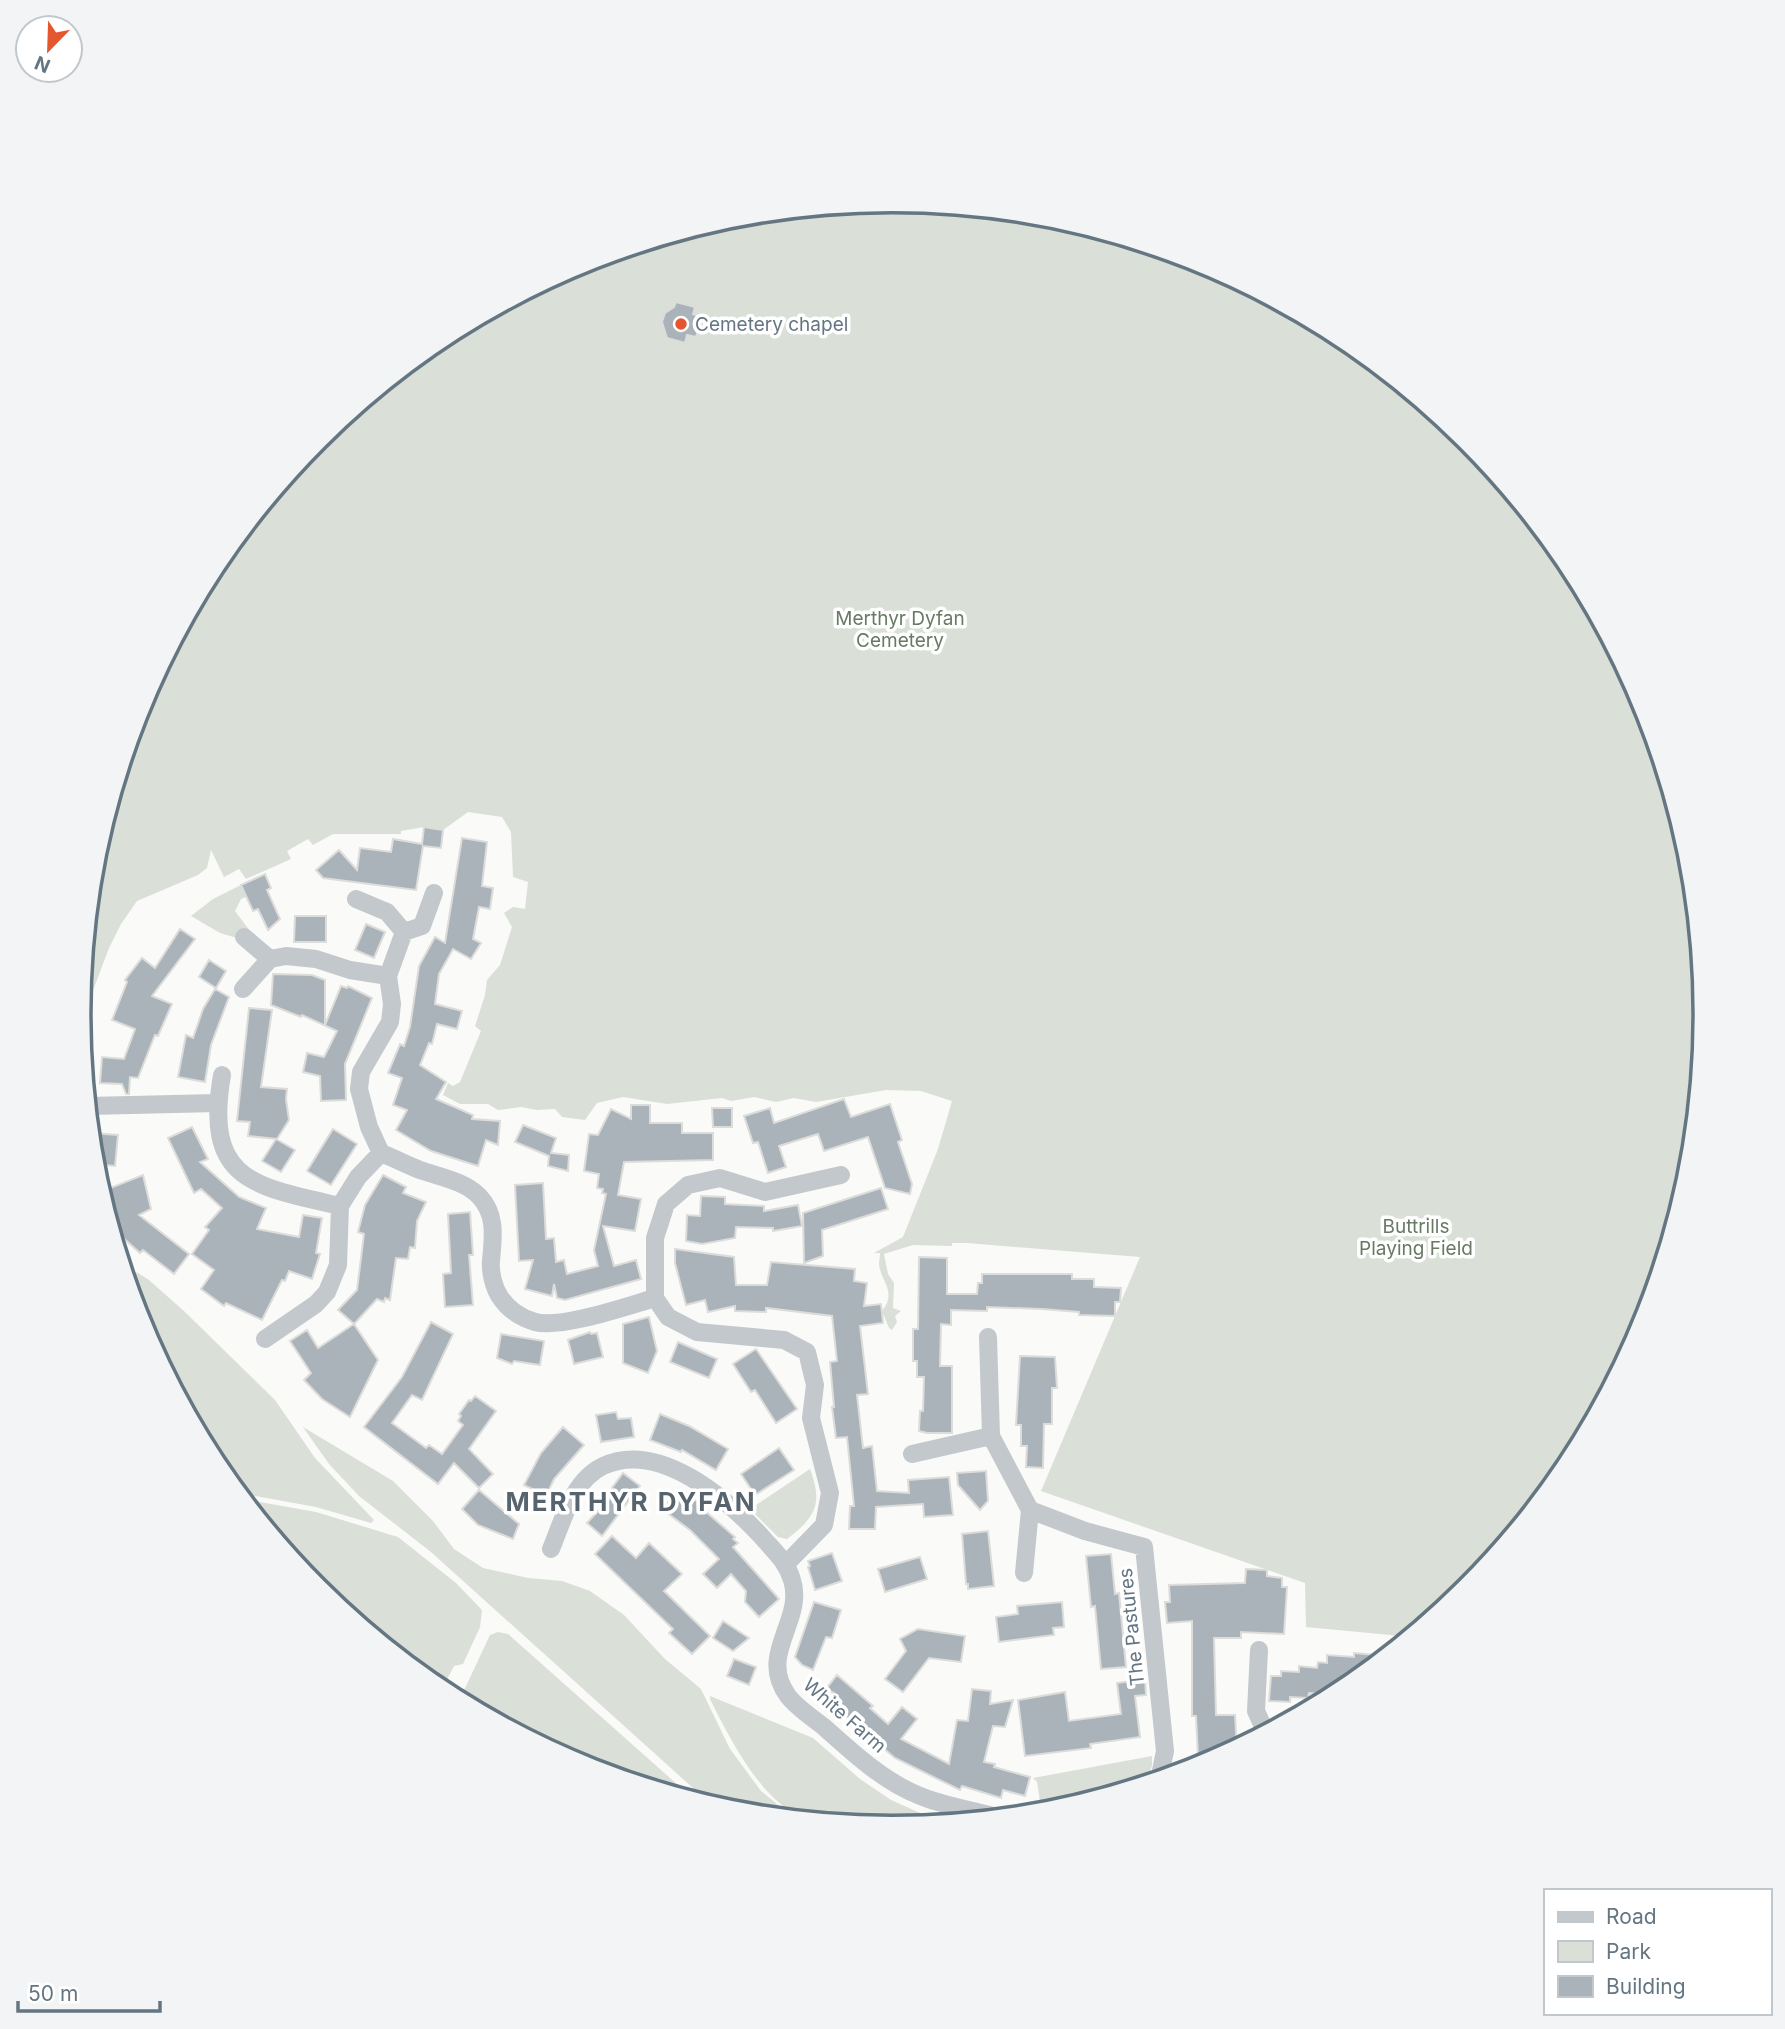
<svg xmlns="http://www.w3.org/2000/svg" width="1785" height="2029" font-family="Inter,sans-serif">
<rect width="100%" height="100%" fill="#fafaf8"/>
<path fill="#dadfd7" d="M893,201L1052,216L1204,263L1345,338L1468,439L1569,563L1644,703L1691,856L1706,1015L1691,1174L1644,1326L1569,1467L1468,1590L1411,1637L1306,1627L1305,1583L1041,1491L1140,1257L967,1243H952V1246L913,1245L884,1254L888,1274L894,1283L893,1308L901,1311L895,1316L897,1322L892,1330L889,1328L882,1311C897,1292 882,1283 879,1265C879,1261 880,1257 880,1253H874L903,1237L938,1149L952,1101L921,1091L886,1090L816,1102L794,1098L776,1102L754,1097L731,1101L722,1098L667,1104L623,1097L597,1103L585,1120L562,1117L555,1109L537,1110L521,1107L498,1110L488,1104H460L443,1095L448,1083L453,1086L460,1082L481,1031L475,1026L485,995L487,980L500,965L512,927L504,913L513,907L525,909L528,882L513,877L511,832L502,817L468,812L443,830L424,827L401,831V834H333L313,845L308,839L287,851L291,859L246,879L239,869L224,877L211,850L207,868L198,875L137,901L121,924L109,948L80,1025L79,1015L94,855L141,703L216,562L317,439L441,338L581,263L734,216Z
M241,885L246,897L241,899L235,911L250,931L237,938L220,933L191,916L213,899Z
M122,1264L129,1271L138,1273L149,1280L185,1312L275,1400L315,1458L374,1520L371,1523L316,1507L238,1493L216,1466L141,1326Z
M303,1427L393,1481L433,1521L454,1549L483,1568L528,1578L562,1581L590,1591L624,1615L665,1659L701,1689L730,1749L761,1791L795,1819L733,1813L713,1806L431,1552L359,1496L329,1464Z
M810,1469C823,1504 816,1517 787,1539L778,1537L750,1509Z
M242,1499L316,1512L398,1537L456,1583L482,1610L480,1627L463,1664L454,1666L445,1683L449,1695L440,1691L317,1590Z
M498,1632L508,1634L697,1802L581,1766L459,1701L490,1635Z
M710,1696L813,1738L860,1779L891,1800L927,1816L951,1822C932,1824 912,1828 892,1828C868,1828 811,1824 792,1812C755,1789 729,1737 710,1699Z
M1152,1756V1765L1147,1784L1042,1814L1037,1782L1033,1778Z"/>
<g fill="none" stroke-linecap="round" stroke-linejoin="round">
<path stroke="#bbc7cb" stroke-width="5" d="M371,1634L387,1642"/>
</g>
<path fill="#aab3b9" stroke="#dcdcda" stroke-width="2" d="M676,302L695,307L693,314L702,317L696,337L687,335L685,343L667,338L662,322L665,313L674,307Z
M424,827L443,830L441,848L423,846L416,890L323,878L316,870L339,850L357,870L360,848L391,852L393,839L422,844Z
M462,838L487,842L482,886L493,888L490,909L479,907L473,939L481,943L471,959L453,949L439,974L435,1004L462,1011L457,1029L437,1024L432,1044L429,1043L420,1065L446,1082L436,1099L473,1115L472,1119L500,1121L498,1145L486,1140L478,1166L431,1151L396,1130L407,1110L393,1105L402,1078L388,1073L400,1044L404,1046L410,1027L419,966L435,937L445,943Z
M265,874L271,888L267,890L280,919L268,930L258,909L253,911L241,885Z
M295,916H326V942H294Z
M366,924L385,932L374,958L355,950Z
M180,929L195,939L152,996L172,1004L158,1036L155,1035L138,1078L130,1077L129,1094H126L122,1084L100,1083L102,1057L124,1059L135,1029L112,1020L127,982L125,980L142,958L155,968Z
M209,960L226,971L216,988L199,977Z
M273,974L312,975L325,980V1025L341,986L347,988L348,986L372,998L345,1064L346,1100L321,1101L320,1076L303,1072L307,1053L324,1057L337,1031L302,1015L301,1017L271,1005Z
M215,989L229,997L211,1045L205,1082L178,1077L186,1035L193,1038L203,1009Z
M249,1008L272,1010L261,1087L287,1089L286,1099L289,1120L277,1139L248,1136L250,1122L237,1121Z
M844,1099L851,1117L890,1104L902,1140L898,1142L912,1184L910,1194L885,1188L868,1137L824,1151L818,1134L779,1146L786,1167L768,1173L758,1142L753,1143L744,1116L770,1108L774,1123Z
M631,1105H650V1123H682V1133H713V1160L624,1162L618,1195L641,1199L635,1231L603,1226L614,1266L636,1260L641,1279L565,1300L557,1298L554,1284L552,1296L525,1289L533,1260L519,1261L515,1185L543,1183L546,1239L554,1238L556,1262L564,1260L567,1274L598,1266L594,1250L606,1194L602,1193L603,1189L597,1188L599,1174L584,1171L589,1134L598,1135L611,1109L631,1119Z
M712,1108H732V1127H713Z
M523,1125L556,1138L551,1153L569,1155L568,1171L548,1166L549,1156L515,1142Z
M192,1127L208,1159L200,1162L239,1197L266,1208L257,1229L299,1237L303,1215L322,1218L316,1253L320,1254L312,1279L289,1271L285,1281L282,1280L262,1320L226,1303L224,1306L201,1289L214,1270L192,1254L209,1230L205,1227L222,1208L201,1189L194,1193L168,1138Z
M333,1129L357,1144L331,1185L307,1171Z
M92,1133L118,1135L115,1166L93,1164Z
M276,1139L295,1150L281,1172L262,1161Z
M143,1175L151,1209L139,1215L189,1254L174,1274L143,1250L140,1253L110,1226L100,1192Z
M383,1175L406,1187L403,1193L426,1202L417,1221L415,1248L410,1247L408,1259L396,1258L390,1300L385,1298L384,1302L377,1299L354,1324L378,1360L350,1417L322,1399L304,1380L311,1373L290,1341L307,1330L318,1348L354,1324L338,1310L357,1290L364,1234L358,1232L365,1205Z
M881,1188L888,1209L822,1230L823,1256L804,1263L803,1213Z
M701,1196L725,1197V1204L764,1206V1211L798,1205L802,1226L773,1231V1228L736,1227L735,1238L702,1244L686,1241L687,1215L700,1216Z
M470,1212L473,1255H469L473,1305L445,1307L443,1274L451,1273L448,1214Z
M675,1249L734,1257L736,1285H767L771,1262L855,1269L854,1281L867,1283L864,1306L881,1304L883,1323L860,1326L868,1394L857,1395L863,1448L872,1446L877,1491L909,1493L908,1480L949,1477L953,1515L924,1517L923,1504L876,1507L875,1529H849L850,1506H854L847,1437L836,1438L832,1407H834L830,1362L837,1361L832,1316L766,1308V1312L735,1311V1306L708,1312L705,1300L686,1305L675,1263Z
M919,1257L947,1258V1294H977L978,1283H982V1274H1072V1279H1094V1287L1121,1288L1120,1302H1115V1316L1079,1315V1312L1042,1309L987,1307V1311L951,1310V1325L941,1324L940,1366H952V1433H927L919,1431L920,1411H923L924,1377H917V1361H913V1329H918Z
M649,1317L657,1351L648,1373L623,1363V1324Z
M431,1322L453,1334L422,1400L412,1395L392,1423L426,1448L429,1445L442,1454L463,1425L458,1421L461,1416L459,1414L469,1400L471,1401L475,1396L496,1411L469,1449L493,1474L479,1488L454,1463L438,1484L364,1427L402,1377Z
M590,1332L591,1334L597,1333L603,1357L574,1364L568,1340Z
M501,1334L544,1341L540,1365L514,1361L512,1364L497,1358Z
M678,1342L717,1359L709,1378L670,1362Z
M756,1349L797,1409L776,1423L755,1390L751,1392L733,1364Z
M1020,1356L1055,1357L1057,1388H1052V1424H1044L1043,1468L1026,1467L1027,1446H1021V1425H1016Z
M616,1412L618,1419L631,1418L634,1437L601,1442L596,1415Z
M660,1414L689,1426L728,1449L716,1470L682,1450L681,1452L650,1440Z
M563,1427L584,1445L554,1479L546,1496L524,1485L541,1453Z
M779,1448L794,1470L755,1495L741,1474Z
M986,1471L988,1501L980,1510L958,1485L957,1473Z
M623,1473L640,1486L602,1536L587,1523L610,1498L606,1496Z
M678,1489L698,1502L697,1504L735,1537L733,1539L738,1543L733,1547L779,1599L759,1617L745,1602L746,1591L731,1574L717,1588L703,1574L719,1559L690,1530L662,1509Z
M479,1490L519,1524L513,1539L478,1525L462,1509Z
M988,1531L994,1586L968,1589V1584H966L962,1534Z
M612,1536L636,1558L649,1543L682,1574L664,1591L710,1636L692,1654L669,1633L673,1629L595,1554Z
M832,1553L842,1581L815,1590L808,1567L810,1566L808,1561Z
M1111,1554L1115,1594L1119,1593L1126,1667L1101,1669L1095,1606L1091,1607L1086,1556Z
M920,1557L927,1579L885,1592L878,1569Z
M1246,1569L1267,1570V1576L1282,1578V1587H1287L1284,1634L1241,1632V1638H1214L1216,1715H1235L1237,1749L1218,1759H1201L1198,1757L1196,1716H1192V1621L1167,1623L1165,1602H1170L1169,1585L1245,1583Z
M814,1602L841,1610L832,1638L826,1637L813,1670L802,1665L795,1657Z
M1062,1602L1064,1627L1053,1628L1054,1635L999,1642L996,1617L1018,1614L1017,1606Z
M723,1621L749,1638L733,1651L713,1638Z
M918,1629L965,1636L961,1662L929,1658L903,1692L885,1679L906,1651L900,1639Z
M1354,1653L1388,1656L1347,1689L1327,1688V1694L1309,1693L1308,1698L1290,1697V1702L1269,1701L1271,1676H1281V1671L1299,1672V1666L1317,1668L1318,1662L1327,1663V1655L1354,1657Z
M734,1659L756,1667L749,1685L727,1676Z
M837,1675L873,1706L870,1708L888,1724L902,1707L917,1719L901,1739L949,1764L957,1720L968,1721L972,1689L991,1691L990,1704L1013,1700L1005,1727L993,1726L984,1762L995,1764L994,1767L1030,1777L1025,1796L1003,1790L1001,1798L962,1786L960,1790L895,1758L827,1701L834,1693L826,1689Z
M1145,1679L1146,1695L1135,1696L1140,1737L1090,1744L1091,1748L1025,1756L1018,1700L1065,1692L1069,1721L1121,1714L1117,1683Z"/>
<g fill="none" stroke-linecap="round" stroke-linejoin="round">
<path stroke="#c3c8cc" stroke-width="18" d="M356,899L387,912L404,932
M244,937L270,959
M243,989L270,959L286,956L316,959L350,970L388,976
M222,1075C204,1181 253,1186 340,1206
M88,1106L217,1103
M381,1153L369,1127L359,1089L361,1072L390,1022L392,1004L388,976L404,932L422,926L434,893
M655,1298V1238L666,1204L688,1185L720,1178L765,1192L841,1175
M988,1337L991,1436L1030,1510L1085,1531L1144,1547L1165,1751L1159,1780
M265,1339L316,1304L327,1292L338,1265L340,1206L358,1177L381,1153C394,1158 407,1165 420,1170C440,1177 464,1181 479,1196C497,1215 493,1237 491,1261C490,1273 494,1288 500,1297C508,1309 521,1318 535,1322C561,1329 627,1306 655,1298L668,1317L697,1332L784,1340L807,1352L815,1385L811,1418L830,1493L824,1525L786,1564
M912,1454L991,1436
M551,1549C563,1521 572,1481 603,1466C659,1440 726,1498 762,1537C774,1551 787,1562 792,1580C805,1621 757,1654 788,1696C797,1708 813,1718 824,1727C852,1752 883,1781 918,1795C943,1806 973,1810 1000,1818
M1024,1573L1030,1510
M1259,1650L1256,1711L1266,1733"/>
</g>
<circle fill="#e4572e" stroke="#fff" stroke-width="2.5" cx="681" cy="324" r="7"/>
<g text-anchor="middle" stroke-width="7" stroke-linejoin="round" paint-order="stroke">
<g font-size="19" fill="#657683" stroke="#fff" text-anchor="start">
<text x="695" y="331">Cemetery chapel</text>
</g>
<g font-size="19" fill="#687a64" stroke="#fff">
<text x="900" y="625">Merthyr Dyfan<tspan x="900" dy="22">Cemetery</tspan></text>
<text x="1416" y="1233">Buttrills<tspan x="1416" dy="22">Playing Field</tspan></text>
</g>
<g font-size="19" fill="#657683" stroke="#fff">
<text transform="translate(1131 1627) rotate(-96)" y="7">The Pastures</text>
<text transform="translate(845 1715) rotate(41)" y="7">White Farm</text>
</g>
<g font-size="26" font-weight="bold" letter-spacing="2" fill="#57646e" stroke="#fff">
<text x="631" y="1511">MERTHYR DYFAN</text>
</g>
</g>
<path d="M0 0H1785V2029H0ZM91 1014a801 801 0 1 1 1602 0a801 801 0 1 1-1602 0Z" fill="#f3f4f5" fill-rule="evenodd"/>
<path fill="none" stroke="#657683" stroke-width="3.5" d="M91 1014a801 801 0 1 1 1602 0a801 801 0 1 1-1602 0Z"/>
<rect x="1544" y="1889" width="228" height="126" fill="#ffffff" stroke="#c1c8cd" stroke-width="2"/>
<rect x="1558" y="1912" width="35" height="10" fill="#c3c8cc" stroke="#c1c8cd" stroke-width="2"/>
<text x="1606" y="1924" font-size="21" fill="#657683">Road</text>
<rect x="1558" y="1941" width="35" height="21" fill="#dadfd7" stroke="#c1c8cd" stroke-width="2"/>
<text x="1606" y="1959" font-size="21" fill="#657683">Park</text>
<rect x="1558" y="1976" width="35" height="21" fill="#aab3b9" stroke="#c1c8cd" stroke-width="2"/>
<text x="1606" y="1994" font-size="21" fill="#657683">Building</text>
<g transform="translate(49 49) rotate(203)"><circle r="33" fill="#ffffff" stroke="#c1c8cd" stroke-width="2"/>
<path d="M0-5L12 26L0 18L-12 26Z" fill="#e4572e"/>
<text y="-10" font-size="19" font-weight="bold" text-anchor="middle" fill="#657683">N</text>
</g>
<path d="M18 2001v10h142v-10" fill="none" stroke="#657683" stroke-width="3.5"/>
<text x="28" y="2001" font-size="21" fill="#657683" stroke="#ffffff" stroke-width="5" paint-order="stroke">50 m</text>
</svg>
